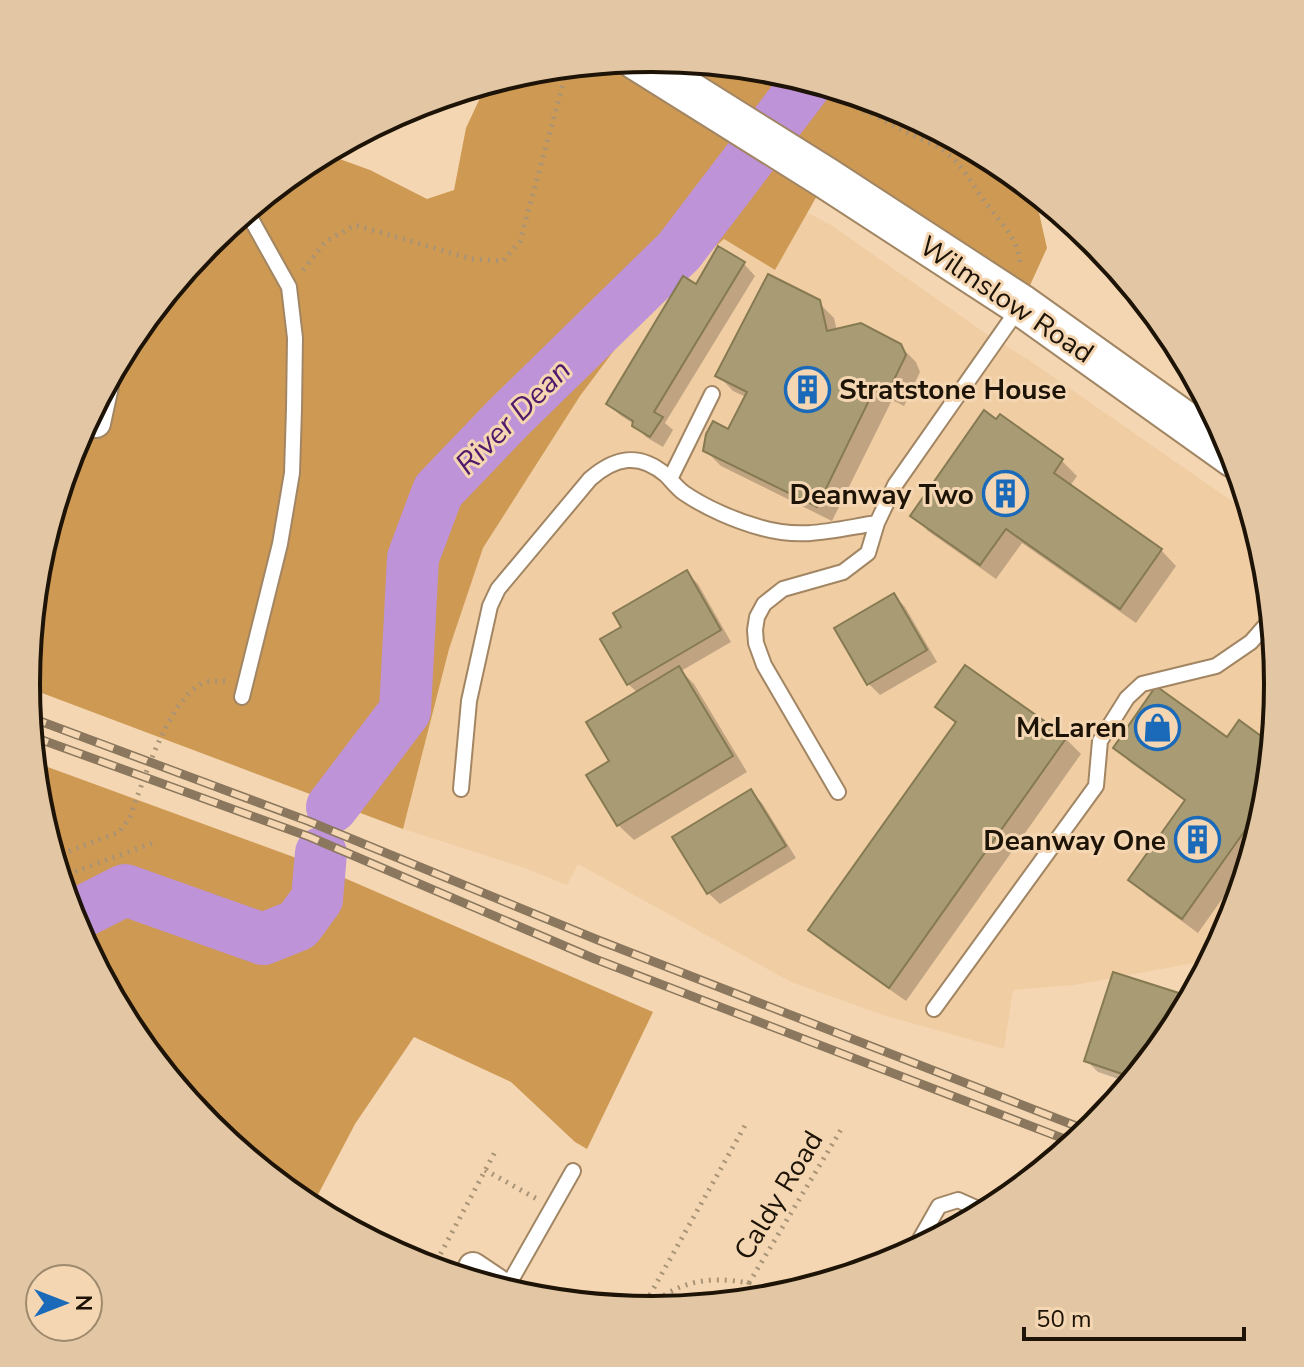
<svg xmlns="http://www.w3.org/2000/svg" width="1304" height="1367" font-family="'Nunito Sans',sans-serif">
<rect width="100%" height="100%" fill="#f4d7b2"/>
<path fill="#f0cda3" d="M806,212L831,225L991,337L1029,360L1252,515L1266,562L1278,684L1266,806L1230,923L1211,960L1074,985L1013,990L1004,1049L883,1015L791,982L578,864L567,885L522,867L403,829L449,649L483,548L580,396L648,305L724,239L775,270Z"/>
<path fill="#ce9953" d="M652,58L775,70L892,105L1000,163L1034,191L1047,248L1021,305L827,178L775,270L724,239L648,305L580,396L483,548L449,649L403,829L26,687L38,561L74,444L132,335L210,241L305,163L323,153L370,170L427,199L454,190L466,128L487,83L530,69Z
M34,762L310,863L653,1012L587,1149L575,1142L511,1082L414,1037L355,1124L311,1208L304,1204L209,1126L131,1031L73,923L38,805Z"/>
<path fill="#0003" d="M744,264L755,276L665,423L673,430L663,447L646,437L634,424L620,415L608,404L697,287Z
M818,302L834,318L837,331L900,346L916,362L920,372L904,406L892,400L832,521L721,466L705,450L729,432L746,397L733,391L718,375Z
M1000,417L1062,461L1077,476L1070,486L1161,550L1176,566L1136,623L1022,543L996,579L928,531L913,515Z
M687,573L698,584L731,642L681,671L694,684L747,772L634,840L618,825L612,762L638,693L628,684L624,628Z
M894,595L905,607L937,662L880,695L869,684Z
M966,667L1066,739L1081,754L906,1001L826,945L811,930L957,725L938,707Z
M1239,723L1272,746L1266,806L1249,861L1198,933L1146,895L1131,880L1186,802L1131,763L1115,748L1227,740Z
M750,791L762,803L796,858L720,904L708,893Z
M1181,996L1188,1003L1172,1032L1130,1083L1098,1072L1087,1061Z"/>
<g fill="none" stroke-linecap="round" stroke-linejoin="round">
<path stroke="#8e6d99" stroke-width="9" d="M65,896L88,910"/>
<path stroke="#be93d8" stroke-width="52" d="M332,807L405,711L413,558L438,491L507,419L679,251L809,80
M72,917L125,890L263,939L298,925L317,899L321,853"/>
</g>
<path fill="#a99c74" stroke="#867a52" stroke-width="2" d="M718,246L745,262L654,412L663,417L650,437L632,426L633,421L606,404L683,276L696,284Z
M768,274L820,300L827,331L861,323L901,344L906,355L888,392L876,386L817,507L703,451L706,434L713,421L728,429L747,392L715,376Z
M984,410L996,419L1000,414L1063,459L1054,473L1162,549L1120,609L1006,529L980,565L910,516Z
M687,570L721,630L627,685L600,639L621,627L613,613Z
M894,593L927,650L867,685L834,628Z
M965,665L1067,737L889,988L808,930L956,722L935,707Z
M679,666L733,756L617,826L586,775L609,761L586,722Z
M1156,686L1227,737L1239,720L1272,744L1266,801L1182,919L1128,880L1185,800L1113,748Z
M751,789L786,846L707,894L672,837Z
M1113,972L1182,994L1169,1036L1134,1078L1084,1061Z"/>
<g fill="none" stroke-linecap="round" stroke-linejoin="round">
<defs>
<path id="lane" d="M670,479L712,394
M242,697L280,544L292,473L294,409L295,338L289,287L246,210
M461,789L469,701L490,606L498,589L590,479C615,457 639,452 666,475C672,481 677,488 684,493C706,508 736,521 762,528C803,540 837,529 877,523
M838,792L764,665L756,643L755,630L757,617L764,604L783,589L843,572L868,553L877,523L895,485L1019,308
M934,1009L1096,786L1100,741L1127,698L1142,684L1216,666L1251,642L1272,618
M914,1250L939,1206L958,1200L985,1212
M506,1289L573,1171"/>
<path id="street" d="M96,423L104,386
M473,1267L510,1292"/>
<path id="secondary" d="M636,59L826,178L1021,305L1234,457"/>
</defs>
<use href="#lane" stroke="#a28664" stroke-width="18"/>
<use href="#street" stroke="#a28664" stroke-width="32"/>
<use href="#secondary" stroke="#a28664" stroke-width="44"/>
<path stroke="#a99376" stroke-width="5" stroke-dasharray="2 6" stroke-linecap="butt" d="M754,68L757,74C811,84 861,108 910,134C922,140 938,145 948,154C967,170 974,189 989,207C1004,227 1018,238 1020,265
M843,101L847,92
M303,270L326,241L355,225L472,259L503,261L520,241L568,66
M54,857L119,832L129,819C143,783 167,702 201,684C208,680 217,681 225,681
M60,877L153,843
M485,1170L537,1199
M433,1268L496,1150
M749,1283L842,1128
M642,1309L747,1122
M644,1309C679,1282 705,1275 749,1283L744,1300"/>
<use href="#lane" stroke="#fff" stroke-width="14"/>
<use href="#street" stroke="#fff" stroke-width="28"/>
<use href="#secondary" stroke="#fff" stroke-width="40"/>
<defs>
<path id="rail" d="M29,717L308,821L598,940L1089,1131
M31,736L310,837L595,959L1075,1143"/>
</defs>
<use href="#rail" stroke="#8a775d" stroke-width="9"/>
<use href="#rail" stroke="#f4d7b2" stroke-width="6" stroke-dasharray="18" stroke-linecap="butt"/>
</g>
<defs>
<symbol id="building-ring" viewBox="-11 -11 22 22"><circle r="9.5" fill="#f4d7b2" stroke="#1b6ab9" stroke-width="1.5"/><path d="M-4-6H4V6H1V3H-1V6H-4ZM-2.5-4.3h1.7v1.8h-1.7ZM.8-4.3h1.7v1.8H.8ZM-2.5-1h1.7V.8h-1.7ZM.8-1h1.7V.8H.8Z" fill="#1b6ab9"/></symbol>
<symbol id="shop-ring" viewBox="-11 -11 22 22"><circle r="9.5" fill="#f4d7b2" stroke="#1b6ab9" stroke-width="1.5"/><path d="M-5-2.5h2.3a2.7 3.5 0 0 1 5.4 0H5L5.5 6h-11ZM-1.5-2.5h3a1.5 2.3 0 0 0-3 0Z" fill="#1b6ab9"/></symbol>
</defs>
<g fill-rule="evenodd">
<use href="#building-ring" x="782" y="364" width="51" height="51"/>
<use href="#building-ring" x="980" y="468" width="51" height="51"/>
<use href="#shop-ring" x="1132" y="702" width="51" height="51"/>
<use href="#building-ring" x="1172" y="814" width="51" height="51"/>
</g>
<g text-anchor="middle" stroke-width="6" stroke-linejoin="round" paint-order="stroke">
<g font-size="28" fill="#1d1306" stroke="#f4d7b2">
<text transform="translate(1007 299) rotate(34)" y="10">Wilmslow Road</text>
<text transform="translate(778 1195) rotate(-59)" y="10">Caldy Road</text>
</g>
<g font-size="28" font-weight="bold" fill="#1d1306" stroke="#f4d7b2" text-anchor="end">
<text x="839" y="399" text-anchor="start">Stratstone House</text>
<text x="974" y="504">Deanway Two</text>
<text x="1127" y="737">McLaren</text>
<text x="1166" y="850">Deanway One</text>
</g>
<g font-size="30" font-style="italic" fill="#51196b" stroke="#f4d7b2">
<text transform="translate(513 417) rotate(-45)" y="10">River Dean</text>
</g>
</g>
<path d="M0 0H1304V1367H0ZM40 684a612 612 0 1 1 1224 0a612 612 0 1 1-1224 0Z" fill="#e3c7a4" fill-rule="evenodd"/>
<path fill="none" stroke="#1d1306" stroke-width="4" d="M40 684a612 612 0 1 1 1224 0a612 612 0 1 1-1224 0Z"/>
<g transform="translate(64 1303) rotate(90)"><circle r="38" fill="#f4d7b2" stroke="#9e896d" stroke-width="2"/>
<path d="M0-6L14 30L0 20L-14 30Z" fill="#1b6ab9"/>
<text y="-12" font-size="22" font-weight="bold" text-anchor="middle" fill="#1d1306">N</text>
</g>
<path d="M1024 1327v12h220v-12" fill="none" stroke="#1d1306" stroke-width="4"/>
<text x="1036" y="1327" font-size="24" fill="#1d1306" stroke="#f4d7b2" stroke-width="6" paint-order="stroke">50 m</text>
</svg>
